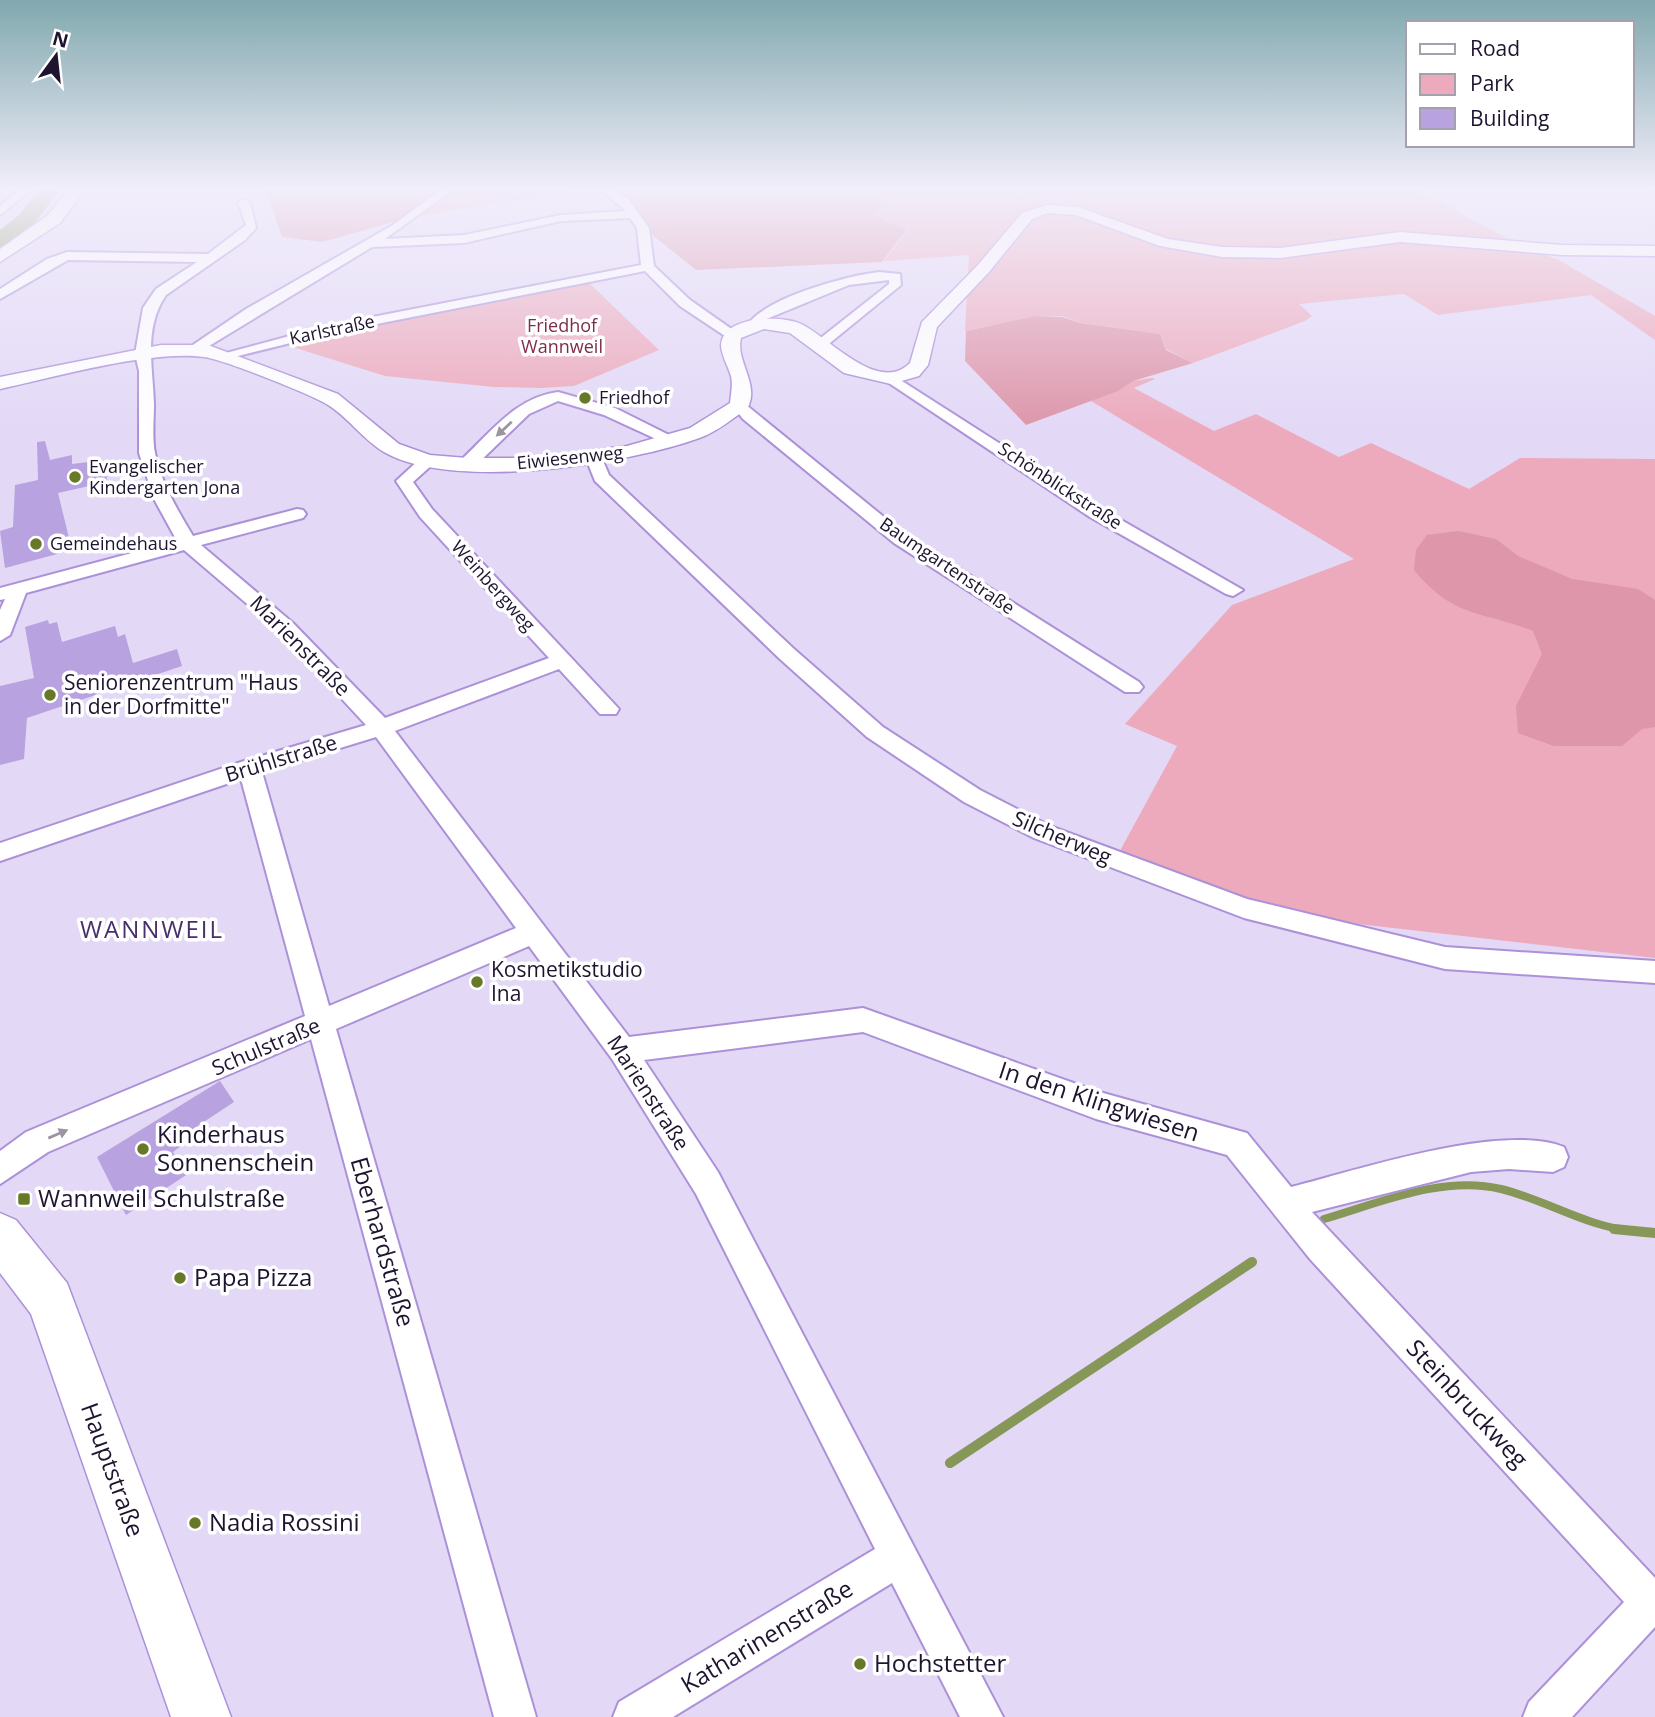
<svg xmlns="http://www.w3.org/2000/svg" width="1655" height="1717" font-family="'Open Sans',sans-serif">
<rect width="100%" height="100%" fill="#e3d9f7"/>
<path fill="#ecaabc" d="M456,187H597L412,217Z
M893,187H1413L1523,247L1559,260L1655,316V340L1591,295L1438,315L1404,294L1299,304L1312,316L1305,321L1193,363L1166,349L1160,334L1082,323L1062,316H1034L965,331L969,255L884,261L908,229L873,215L896,190Z
M587,281L659,350L574,386L541,388L494,387L385,376L280,343Z
M1152,378L1155,379L1134,388L1214,431L1256,414L1339,457L1371,443L1469,489L1520,458L1655,459V958L1323,920L1115,860L1177,746L1125,724L1232,605L1354,559L1091,401L1133,381Z"/>
<path fill="#dd96aa" d="M265,187H451L411,217L322,242L282,237Z
M606,187H892L895,189L873,215L907,229L882,262L696,270L645,229Z
M1034,316L1062,317L1081,323L1160,334L1166,350L1193,363L1133,381L1118,391L1026,425L965,361L966,331Z
M1458,531L1496,539L1518,556L1572,579L1638,589L1655,600V727L1642,729L1622,746H1554L1518,733L1516,706L1542,654L1533,631C1480,610 1455,619 1414,570L1416,550L1427,535Z"/>
<g fill="none" stroke-linecap="round" stroke-linejoin="round">
<path stroke="#879758" stroke-width="8" d="M1324,1219C1379,1203 1442,1175 1501,1189C1546,1200 1587,1227 1633,1231"/>
<path stroke="#879758" stroke-width="10" d="M1614,1229L1655,1233
M950,1463L1252,1262"/>
<path fill="#879758" fill-rule="evenodd" d="M41,187H61C46,208 26,241 0,247V230L19,215Z"/>
</g>
<path fill="#b8a2df" d="M45,441L50,460L72,455V464L105,460L107,482L58,493L72,550L5,568L0,531L13,527L15,485L38,480L37,442Z
M48,620L49,624L57,622L62,642L115,626L118,637L125,634L133,663L177,649L182,666L27,718L24,759L0,765V686L34,678L25,627Z
M220,1081L234,1102L178,1139L181,1146L173,1152L186,1175L126,1215L97,1157Z"/>
<g fill="none" stroke-linecap="round" stroke-linejoin="round">
<defs>
<path id="minor" d="M23,187H35L0,215V206Z
M445,187H457L385,239L464,235L561,215L626,211L597,187H610L629,200L649,228L654,266L690,300L740,335L728,338L680,306L645,271L331,333L222,360L215,356L331,325L641,265L637,228L630,218L561,221L464,243L372,247L199,352L187,349L246,309L393,225Z
M244,199L250,202L256,228L245,240L166,295C143,328 153,367 154,404C154,420 152,438 155,453C161,483 178,511 193,536L297,509L303,510L306,514L303,518L201,545L293,623L385,718L549,658L420,517L396,481L421,458H433V464L413,482L432,509L619,709L616,714H600L559,669L395,731L629,1037L863,1008L1096,1091L1247,1133L1291,1187C1358,1170 1501,1122 1564,1147L1568,1157L1564,1167L1553,1172L1509,1169L1471,1172L1312,1212L1655,1578V1627L1572,1717H1523L1529,1702L1624,1602L1310,1259L1227,1155L1096,1119L863,1032L644,1060L718,1172L1003,1717H960L892,1583L673,1717H613L619,1702L875,1549L696,1194L612,1059L529,946L336,1029L536,1717H494L311,1039L48,1152L0,1184V1151L26,1132L305,1016L241,779L0,861V843L241,762L366,725L279,631L184,550L26,593L10,635L0,641V610L5,599L0,600V588L177,541L154,499L139,453V371L135,354L143,308L156,289L197,262L68,260L0,299V289L47,259L67,252L208,254L246,225L238,202ZM376,737L516,928L329,1006L262,772Z
M879,272L900,274L901,285L825,347L813,344L889,284V280L849,285L764,320L759,329L747,326C763,298 847,276 879,272Z
M891,374L1102,509L1243,590L1233,596L1226,594L1090,517L886,381L884,378Z
M558,392L615,408L681,441L679,444H667L604,415L558,401L529,414L473,468H461V460C490,433 516,397 558,392Z
M740,400L906,535L1139,682L1143,687L1139,692H1125L894,543L743,419L732,405Z
M593,451L601,456L609,475L794,649L883,727L980,790L1050,826L1247,899L1445,947L1655,961V983L1445,969L1244,918L1034,838L964,802L867,737L780,659L595,481L585,456Z"/>
<path id="tertiary" d="M1047,205L1078,207L1168,239L1222,247L1280,248L1400,232L1562,245L1655,246V256L1562,255L1400,242L1280,258L1222,257L1160,246L1076,215L1048,213L1032,219L989,272L937,327L928,365L919,376L891,384L844,373L790,333L764,329L741,338C735,361 761,385 747,409C733,418 718,431 702,437C630,464 453,492 384,452C362,439 346,414 323,402C305,392 222,359 204,357C149,350 56,377 0,389V377L161,345H208L338,394L399,444L430,455L467,458H533L627,446L690,428L730,403C731,394 733,384 731,376C728,366 721,354 721,345C723,315 782,315 801,324C829,337 878,395 910,363L922,322L977,266L1022,213Z"/>
<path id="secondary" d="M71,187H87L60,223L0,262V249L48,215Z
M0,1213L16,1220L67,1283L231,1717H171L31,1314L0,1273Z"/>
</defs>
<use href="#minor" stroke="#ac91d8" stroke-width="4"/>
<use href="#tertiary" stroke="#ac91d8" stroke-width="3"/>
<use href="#secondary" stroke="#ac91d8" stroke-width="3"/>
<use href="#minor" fill="#fff" fill-rule="evenodd"/>
<use href="#tertiary" fill="#fff" fill-rule="evenodd"/>
<use href="#secondary" fill="#fff" fill-rule="evenodd"/>
</g>
<defs><path id="oneway-solid" d="M-6-.8H1V-3.2L6.5 0L1 3.2V.8H-6Z" transform="scale(1.75)"/></defs>
<g fill="#9a95a1">
<use href="#oneway-solid" transform="translate(504 429) rotate(137)"/>
<use href="#oneway-solid" transform="translate(58 1134) rotate(-23)"/>
</g>
<linearGradient id="sky" x2="0" y2="1"><stop stop-color="#81a8ae"/><stop offset="0.44" stop-color="#f2eefb"/><stop offset="1" stop-color="#f2eefb" stop-opacity="0"/></linearGradient>
<rect width="1655" height="428" fill="url(#sky)"/>
<g fill="#677928" stroke="#fff" stroke-width="2.5">
<circle cx="585" cy="398" r="7"/>
<circle cx="75" cy="477" r="7"/>
<circle cx="36" cy="544" r="7"/>
<circle cx="50" cy="695" r="7"/>
<circle cx="477" cy="982" r="7"/>
<circle cx="143" cy="1149" r="7"/>
<rect x="17" y="1192" width="14" height="14" rx="3.5"/>
<circle cx="180" cy="1278" r="7"/>
<circle cx="195" cy="1523" r="7"/>
<circle cx="860" cy="1664" r="7"/>
</g>
<g text-anchor="middle" stroke-width="7" stroke-linejoin="round" paint-order="stroke">
<g font-size="18" fill="#7f2c4b" stroke="#fff">
<text x="562" y="332">Friedhof<tspan x="562" dy="21">Wannweil</tspan></text>
</g>
<g font-size="18" fill="#1f142f" stroke="#fff">
<text transform="translate(332 330) rotate(-12)" y="6">Karlstraße</text>
<text transform="translate(570 458) rotate(-6)" y="6">Eiwiesenweg</text>
<text transform="translate(1060 486) rotate(33)" y="6">Schönblickstraße</text>
<text transform="translate(947 566) rotate(34)" y="6">Baumgartenstraße</text>
<text transform="translate(493 586) rotate(48)" y="6">Weinbergweg</text>
</g>
<g font-size="18" fill="#1f142f" stroke="#fff" text-anchor="start">
<text x="599" y="404">Friedhof</text>
<text x="89" y="473">Evangelischer<tspan x="89" dy="21">Kindergarten Jona</tspan></text>
<text x="50" y="550">Gemeindehaus</text>
</g>
<g font-size="21" fill="#1f142f" stroke="#fff">
<text transform="translate(300 646) rotate(45)" y="7">Marienstraße</text>
<text transform="translate(281 759) rotate(-17)" y="7">Brühlstraße</text>
<text transform="translate(1062 838) rotate(23)" y="7">Silcherweg</text>
<text transform="translate(266 1047) rotate(-23)" y="7">Schulstraße</text>
<text transform="translate(648 1093) rotate(57)" y="7">Marienstraße</text>
</g>
<g font-size="21" fill="#1f142f" stroke="#fff" text-anchor="start">
<text x="64" y="690">Seniorenzentrum "Haus<tspan x="64" dy="24">in der Dorfmitte"</tspan></text>
<text x="491" y="977">Kosmetikstudio<tspan x="491" dy="24">Ina</tspan></text>
</g>
<g font-size="24" letter-spacing="2" fill="#482e6c" stroke="#fff">
<text x="152" y="938">WANNWEIL</text>
</g>
<g font-size="24" fill="#1f142f" stroke="#fff">
<text transform="translate(1099 1102) rotate(18)" y="8">In den Klingwiesen</text>
<text transform="translate(382 1242) rotate(74)" y="8">Eberhardstraße</text>
<text transform="translate(1467 1404) rotate(47)" y="8">Steinbruckweg</text>
<text transform="translate(112 1470) rotate(70)" y="8">Hauptstraße</text>
<text transform="translate(767 1637) rotate(-31)" y="8">Katharinenstraße</text>
</g>
<g font-size="24" fill="#1f142f" stroke="#fff" text-anchor="start">
<text x="157" y="1143">Kinderhaus<tspan x="157" dy="28">Sonnenschein</tspan></text>
<text x="38" y="1207">Wannweil Schulstraße</text>
<text x="194" y="1286">Papa Pizza</text>
<text x="209" y="1531">Nadia Rossini</text>
<text x="874" y="1672">Hochstetter</text>
</g>
</g>
<rect x="1406" y="21" width="228" height="126" fill="#ffffff" stroke="#a5a1ac" stroke-width="2"/>
<rect x="1420" y="44" width="35" height="10" fill="#ffffff" stroke="#a5a1ac" stroke-width="2"/>
<text x="1470" y="56" font-size="21" fill="#1f142f">Road</text>
<rect x="1420" y="74" width="35" height="21" fill="#ecaabc" stroke="#a5a1ac" stroke-width="2"/>
<text x="1470" y="91" font-size="21" fill="#1f142f">Park</text>
<rect x="1420" y="108" width="35" height="21" fill="#b8a2df" stroke="#a5a1ac" stroke-width="2"/>
<text x="1470" y="126" font-size="21" fill="#1f142f">Building</text>
<g transform="translate(56 56) rotate(15)" stroke="#ffffff" stroke-width="5" paint-order="stroke">
<path d="M0-5L12 26L0 18L-12 26Z" fill="#1f142f"/>
<text y="-10" font-size="19" font-weight="bold" text-anchor="middle" fill="#1f142f">N</text>
</g>
</svg>
